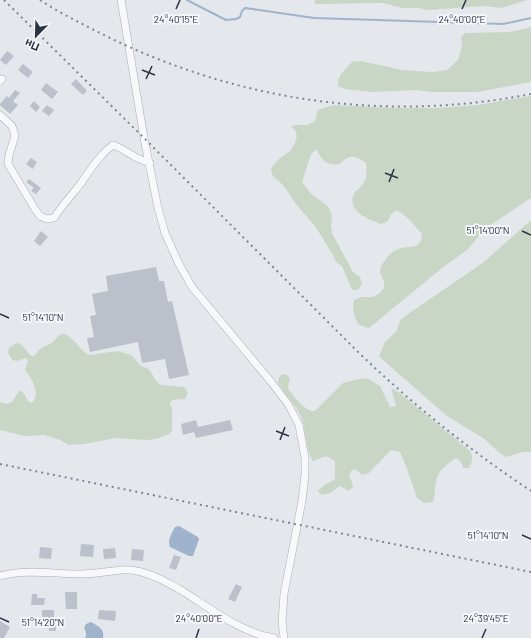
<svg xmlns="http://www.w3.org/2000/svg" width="531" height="638" font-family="Barlow,sans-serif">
<rect width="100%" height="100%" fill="#e4e7ec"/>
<path fill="#c9d6c5" d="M315,0H527L501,8L483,6L428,10L419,8H402L383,3L315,4Z
M531,27V82L477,92H431L417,90L373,92L345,89L338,86V81L341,74L352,62L361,61L402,70L432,72L447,70L458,60L462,46L461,37L465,33L511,32Z
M531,96V198L486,228L467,250L442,268L369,328C366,327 363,327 360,325C354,320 352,307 354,300L362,297H372L379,294L384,288V282L380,272L381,266L388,256L394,251L401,248L416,246L421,241L422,234L409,219L397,210L391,214L388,221L381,224C370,220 348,212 353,196C355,191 360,188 363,184C367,178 367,170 366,163C355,155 349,154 340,164C326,166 322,160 316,149L311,154L302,182L311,194L324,203L329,208L332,216L331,225L332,233L353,272L360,277L362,284L358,290H352L342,266L336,262L333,255L315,226L296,204L284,186L273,176L271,171L272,167L279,159L291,150L295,143L297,136L295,130L291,127L294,125H307L314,122L316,118L317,111L320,109L334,105L394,108H437L477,105Z
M531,220V452H523L506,457L501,454L483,438L447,416L383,360L379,356L385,342L396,332L401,319L484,262Z
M64,334C74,337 79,350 89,355L118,351L131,355L141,366L149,369L157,382L161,385L184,387C188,391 188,394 185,399L172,400L170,404L172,408V431L169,434L156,439L146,440L116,438L84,444L69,445L60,440L44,435L25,436L0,430V402L7,404L12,402L19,391L23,392L28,401L32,403C41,393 32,379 25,370L28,361L26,358L17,361L12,360L8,353L9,348L16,343L21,344L30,355L34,356L40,349L53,342L59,335Z
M282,374L287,375L290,379L288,386L289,390C295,397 305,412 315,411L343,383L359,379L367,378L380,386L390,407L396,406L391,388L400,393L469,450C474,458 473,460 469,468H463L461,462L456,458C450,462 443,467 439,473C434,481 436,493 433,502L424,503L417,498L406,466L400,452L391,450L369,473L362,475L355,469L351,471L349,477L352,482L353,487L349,491L340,486L330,493L322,495L318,491C323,485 329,483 335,479V461L326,456L313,461C306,452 306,431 302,419C298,407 284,394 278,382L279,378Z"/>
<path fill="#9fb4cc" d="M179,526L198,537L199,539L193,556H189L170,547C167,540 172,533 175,527Z
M91,622C98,626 105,629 103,638H85C87,635 86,631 84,628L86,624Z"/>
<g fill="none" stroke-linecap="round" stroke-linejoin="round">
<path stroke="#9fb4cc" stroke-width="2" d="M187,0L226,20L236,19L240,17L242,11L245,8L314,18L503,24L531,18"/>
</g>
<path fill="#bbc0ca" d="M7,51L14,56L6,65L0,60Z
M23,64L33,72L28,78L18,70Z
M76,79L87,91L83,95L71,84Z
M46,83L58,92L52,99L41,90Z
M15,90L20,93L13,101L18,105L10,114L0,105V104L7,96L9,98Z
M34,101L40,107L36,112L30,106Z
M47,105L54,110L49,116L42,111Z
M31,158L37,162L33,169L26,164Z
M29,179L41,188L36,194L31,191L34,188L26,182Z
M41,231L48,237L40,246L34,241Z
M156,267L159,281H164L168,302L172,301L189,375L169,379L165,359L142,363L138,342L90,352L87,338L94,337L90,316L96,315L92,294L108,291L106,276Z
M196,420L198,427L230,420L233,430L196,438L194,432L183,435L181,424Z
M81,544L94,545L93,557L80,556Z
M40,547L52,548L51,559L39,558Z
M115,548L116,558L104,559L103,549Z
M132,549L144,550L143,561L131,560Z
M174,555L181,557L176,570L169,568Z
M236,584L242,587L235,602L228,599Z
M65,592H77V609H66Z
M32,594H37V598H45L44,605H31Z
M42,610H54V623H56V631H49V621H45V617H42Z
M99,610L116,611L115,621L98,619Z
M0,621L10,627L4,638H0Z"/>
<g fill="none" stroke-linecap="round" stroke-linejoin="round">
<defs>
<path id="street" d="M121,0L144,138L158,208L165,233L179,264L192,287L272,383L288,404L299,425L305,458V475L302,501L284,594L282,622L284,638
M0,81L2,79
M0,115L12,126L15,136L9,155L8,164L35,209L40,216L47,219L54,218C61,207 70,197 79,186C89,172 99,155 113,145L120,148L137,158L150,163
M0,576C27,569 54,574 82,574C95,574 109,571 122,570C135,569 149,574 160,579C167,582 173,586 179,589C209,607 239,632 274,638"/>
</defs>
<use href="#street" stroke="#a9aeb7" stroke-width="8"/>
<use href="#street" stroke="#f7f8fa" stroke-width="7"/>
<path stroke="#7d8696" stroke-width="2" stroke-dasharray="2 4" stroke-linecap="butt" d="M4,0L144,138L357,351C411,403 468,449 531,491
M40,0C60,13 82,24 104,35C237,101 385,123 531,94
M0,464L531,572"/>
</g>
<path fill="none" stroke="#2b3445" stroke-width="1.5" d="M176,9L180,0M462,9L466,0M142,70L155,75M146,79L152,66M385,173L398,178M389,182L394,169M522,231L531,235M0,314L9,318M276,431L289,436M280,440L285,427M522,535L531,539M0,618L9,622M196,638L199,629M482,638L486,629"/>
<g font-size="10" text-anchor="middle" fill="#2b3445" stroke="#f4f6f9" stroke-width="4" stroke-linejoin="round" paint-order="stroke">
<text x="176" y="23">24°40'15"E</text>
<text x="462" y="23">24°40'00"E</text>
<text x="488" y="234">51°14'00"N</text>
<text x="43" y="321">51°14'10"N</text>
<text x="488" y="539">51°14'10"N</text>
<text x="199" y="622">24°40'00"E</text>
<text x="486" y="622">24°39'45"E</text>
<text x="43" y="626">51°14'20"N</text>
</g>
<g transform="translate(36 36) rotate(203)" stroke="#f4f6f9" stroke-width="3" paint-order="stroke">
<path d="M0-3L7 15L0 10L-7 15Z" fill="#2b3445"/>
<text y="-6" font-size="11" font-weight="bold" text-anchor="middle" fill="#2b3445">Пн</text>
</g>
</svg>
